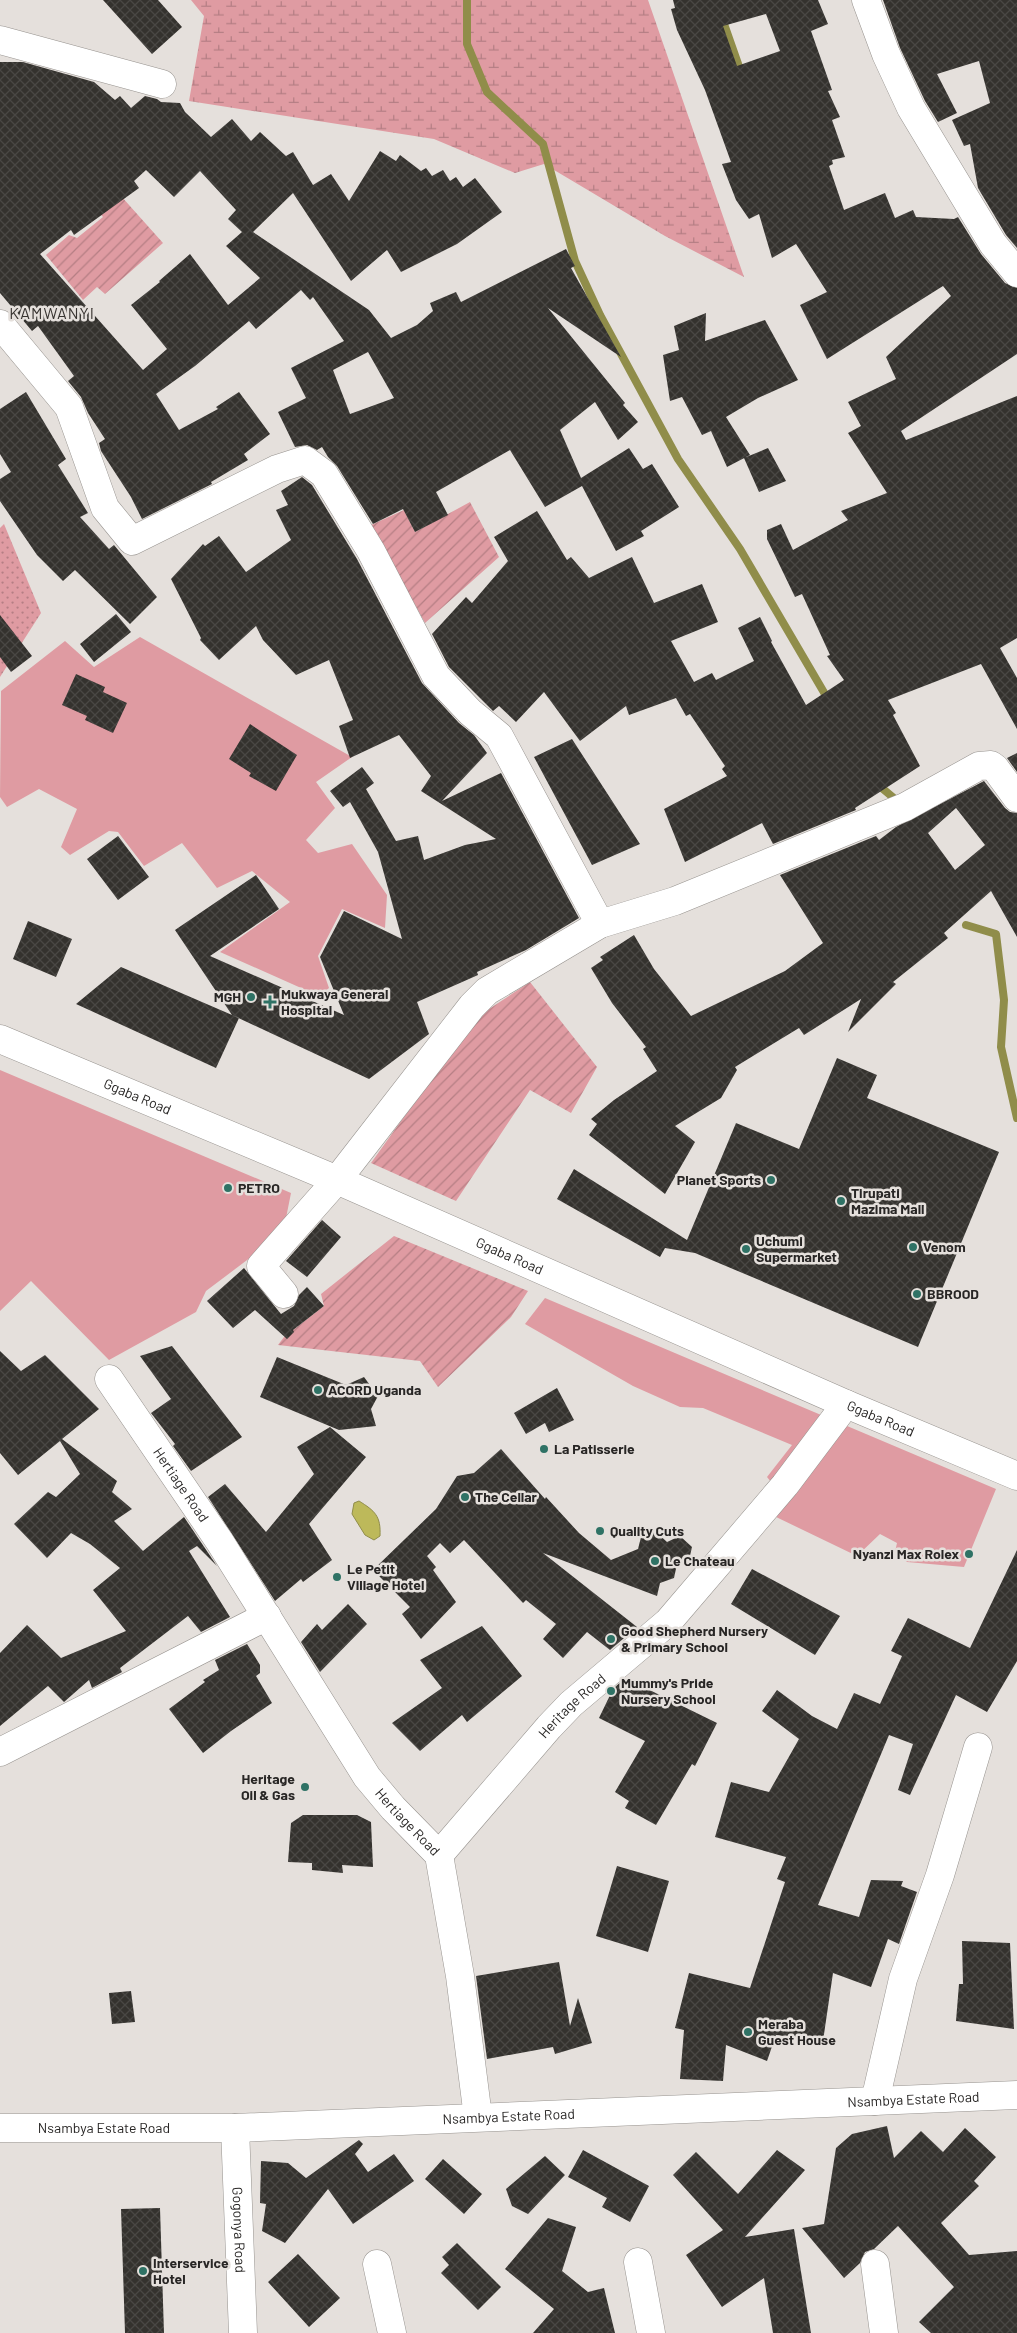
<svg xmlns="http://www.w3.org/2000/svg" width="1017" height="2333" font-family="Barlow,sans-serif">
<defs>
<pattern id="grass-dots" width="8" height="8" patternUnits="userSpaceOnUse" patternTransform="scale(1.25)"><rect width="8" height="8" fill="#df9ba2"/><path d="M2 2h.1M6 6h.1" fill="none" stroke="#b57e84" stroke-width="1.8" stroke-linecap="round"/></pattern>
<pattern id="wetland-marsh" width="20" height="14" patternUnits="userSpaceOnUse" patternTransform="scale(1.25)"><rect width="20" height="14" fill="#df9ba2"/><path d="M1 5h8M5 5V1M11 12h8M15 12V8" fill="none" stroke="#b57e84"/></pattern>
<pattern id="garden-furrows" width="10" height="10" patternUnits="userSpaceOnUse" patternTransform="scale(1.25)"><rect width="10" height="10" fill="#df9ba2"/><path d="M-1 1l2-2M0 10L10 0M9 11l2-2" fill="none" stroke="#b57e84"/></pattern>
<pattern id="building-cross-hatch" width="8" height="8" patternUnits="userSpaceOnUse" patternTransform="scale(1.25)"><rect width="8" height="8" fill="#34322e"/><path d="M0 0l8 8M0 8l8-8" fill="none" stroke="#494744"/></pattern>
</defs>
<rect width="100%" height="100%" fill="#e5e0dc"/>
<path fill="url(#grass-dots)" d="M4,524L41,613L0,677V528Z"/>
<path fill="url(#wetland-marsh)" d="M191,0H648L744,277L665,236L544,164L515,173L434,139L189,101L204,16Z"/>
<path fill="#df9ba2" d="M140,637L352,757L316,782L335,808L306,840L318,853L352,844L387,895L385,928L342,909L318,956L329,988L319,996L220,952L290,902L252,871L217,888L182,843L144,866L118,832L109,831L70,855L61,847L77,809L39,789L7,807L0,797L1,691L65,641L94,667Z
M0,1070L291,1193L283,1233L206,1291L196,1312L109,1360L31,1281L0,1311Z
M545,1298L996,1489L964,1567L907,1562L895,1552L897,1543L880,1534L857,1556L774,1516L784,1498L767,1477L792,1445L703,1408L680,1407L633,1386L525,1324Z"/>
<path fill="url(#garden-furrows)" d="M104,177L163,243L105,294L97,287L83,300L46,255L69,235L77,238L103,217L83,193Z
M470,502L499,557L425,623L371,525L404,510L415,532Z
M530,982L597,1067L571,1113L530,1090L456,1201L371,1163L474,1019Z
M394,1236L528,1291L511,1317L438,1387L420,1361L278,1345L284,1337L324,1306L321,1294Z"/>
<path fill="#bdb95a" stroke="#908d4a" d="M359,1501C375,1511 381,1516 380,1536L374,1540L365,1535L352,1514L354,1503Z"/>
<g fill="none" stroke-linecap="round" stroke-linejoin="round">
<path stroke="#908d4a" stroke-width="8" d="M467,0V44L487,92L543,144L575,261L600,315L678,459L740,549L829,701
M725,0L723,21L742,75
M877,784L901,804
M966,925L996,934L1004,1000L1001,1047L1017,1118"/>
</g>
<path fill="url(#building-cross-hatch)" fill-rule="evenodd" d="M103,0H158L182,27L152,54Z
M673,0H818L828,24L811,31L832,90L828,91L840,117L832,120L845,157L832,160L833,164L829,166L844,210L885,193L895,218L913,210L916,217L954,219L958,217L981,254L1005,283L1017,288V354L901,431L906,440L1017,396V638L1000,648L1017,678V729L981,664L888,700L896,713L893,715L920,766L855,808L856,810L773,844L762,823L685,862L664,809L727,776L722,769L725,766L690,714L686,716L676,698L629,715L626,706L580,741L544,692L516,722L499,706L493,711L449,667L432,634L466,597L472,603L508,561L494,537L537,511L567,560L571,557L589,578L632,557L654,603L702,584L718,622L671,641L694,682L712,673L716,680L754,661L738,628L760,617L772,641L771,642L806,705L844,680L827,656L830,655L802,594L795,597L767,539V530L781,524L793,550L848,520L841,511L887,493L848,433L861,426L848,402L896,379L886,357L951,296L943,286L827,359L800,305L827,292L796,244L772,258L759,214L749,219L736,200L722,164L731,162L705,90L677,30L671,9L675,8ZM766,14L780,51L737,66L723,26Z
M883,0H1017V248L1006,235L978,188L970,144L964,146L952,120L990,103L979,61L937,74L957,113L938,122L925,101L900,48Z
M0,62H23L94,82L115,100L120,96L131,108L145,96L157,99L161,102L180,103L185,112L211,137L232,119L251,141L260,132L286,156L293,152L313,185L331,174L349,201L380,151L396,161L400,155L421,171L426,168L432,176L443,170L450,181L456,177L463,187L475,178L502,212L457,244L401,272L387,250L351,281L293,193L253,232L369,310L391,338L417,325L433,311L430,303L456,292L461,302L566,249L575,266L571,268L621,357L548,308L625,403L623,405L638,422L618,440L595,402L560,430L581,478L629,448L643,469L652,464L679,507L641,531L644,536L616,551L582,486L545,507L510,450L436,492L448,515L415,532L403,509L373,524L337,466L328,457L322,447L317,450L307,445L295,447L278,412L306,398L291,368L344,341L313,297L310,300L301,290L256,329L249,321L195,366L156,394L179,430L218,409L216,407L239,392L270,434L244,454L248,460L211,482L212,484L142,519L131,497L101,451L99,443L105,439L88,413L81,397L68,381L74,376L38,326L32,331L0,293ZM146,170L174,197L200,171L236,210L228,219L242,232L226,246L260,278L228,305L190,254L159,281L160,282L131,305L167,349L143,370L40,254L71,230L74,235L139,188L134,181ZM368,352L394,398L350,414L333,370Z
M706,313L705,341L765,320L798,380L758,398L726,417L750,455L727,467L711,431L702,435L682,397L670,401L663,355L679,350L674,326Z
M26,392L66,459L58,465L88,513L80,517L109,549L114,545L157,597L130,624L75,570L63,581L37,555L0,501V479L11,472L0,454V409Z
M768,448L786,481L759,492L744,458Z
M302,477L312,485L357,559L422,683L459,723L474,735L487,753L442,801L501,773L579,918L526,950L477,972L478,975L417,1002L429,1034L369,1079L232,1015L175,930L256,875L279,909L210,956L344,1015L320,957L344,911L402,939L378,852L350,802L343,807L330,791L362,767L374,783L366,789L396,841L418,836L424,860L465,845L496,839L421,791L431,776L399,735L350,758L339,726L353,720L329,660L296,675L263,640L256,626L219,660L200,640L201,638L171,579L203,544L205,546L219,536L246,572L291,540L276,510L288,505L281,491Z
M116,614L131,632L94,662L80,644Z
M0,615L32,656L11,672L0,657Z
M76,674L105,687L103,692L127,703L113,733L85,720L87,716L62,705Z
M250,724L297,755L276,791L249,776L251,773L229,759Z
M572,739L640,844L592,865L534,757Z
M1017,753V772L1007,758Z
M984,781L1005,808L1010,812L1017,813V937L991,891L944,933L948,938L893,982L896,984L848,1032L861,999L804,1035L799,1028L735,1067L737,1070L721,1098L675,1126L695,1142L665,1194L589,1135L597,1124L591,1119L614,1100L657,1071L643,1049L646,1047L612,1003L591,968L603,960L600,957L634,935L654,969L691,1016L785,971L823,943L780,875L876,836L879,840L896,827ZM956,808L985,845L955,870L928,833Z
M118,836L149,877L118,900L87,859Z
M28,921L72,939L56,977L13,959Z
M121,967L239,1018L216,1068L76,1004Z
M837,1058L877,1075L867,1098L999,1152L918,1347L695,1253L665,1248L660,1257L557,1199L574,1169L687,1240L736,1123L799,1149Z
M322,1220L341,1237L307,1277L286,1261Z
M244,1268L281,1314L294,1306L299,1295L307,1287L324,1306L293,1330L294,1332L287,1339L255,1310L233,1328L207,1301Z
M172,1346L242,1437L191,1471L173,1446L175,1444L151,1413L171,1399L140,1356Z
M0,1351L21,1371L45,1355L99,1409L62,1439L117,1481L112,1492L132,1509L114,1521L143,1551L184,1517L217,1566L197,1546L189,1551L230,1617L201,1632L188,1616L120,1668L122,1672L92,1688L89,1680L64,1702L48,1686L0,1726V1653L27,1625L61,1658L126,1631L93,1590L120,1568L90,1544L71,1533L47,1558L14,1524L48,1492L56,1497L80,1474L60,1441L18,1475L0,1453Z
M277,1357L346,1385L364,1377L378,1396L371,1409L376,1426L339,1430L260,1397Z
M557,1388L574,1420L549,1432L545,1423L526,1434L514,1413Z
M330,1427L366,1457L309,1524L332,1560L303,1582L301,1579L275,1601L208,1497L225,1484L266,1532L314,1474L297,1447Z
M501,1449L545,1499L546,1497L579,1533L611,1560L638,1549L641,1537L655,1531L667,1542L680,1536L692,1547L689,1560L677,1564L674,1578L660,1583L657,1596L543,1553L637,1627L610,1650L587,1632L563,1658L543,1639L556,1624L526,1600L523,1603L464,1540L450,1553L440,1543L427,1556L436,1567L433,1570L456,1602L421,1639L402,1614L410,1607L373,1570L436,1509L457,1476L474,1473Z
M1017,1550V1661L987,1712L956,1695L910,1795L898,1790L913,1744L889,1735L818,1905L859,1917L871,1880L903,1881L901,1886L917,1892L899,1944L888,1939L871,1987L833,1973L823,2041L776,2035L767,2061L726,2045L723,2081L680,2079L684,2030L675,2028L689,1973L750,1988L785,1882L777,1879L786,1857L715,1837L731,1782L769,1792L799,1739L762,1711L777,1690L812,1716L837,1729L854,1693L880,1704L902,1656L891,1651L908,1618L970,1648Z
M752,1569L840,1616L815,1655L731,1604Z
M348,1604L367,1624L320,1672L301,1642L317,1624L322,1630Z
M482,1626L522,1676L467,1722L462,1715L420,1751L392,1723L442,1688L420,1660Z
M247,1644L260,1665V1673L256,1676L272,1703L231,1731L203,1753L169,1709L205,1682L203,1680L219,1670L215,1660Z
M625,1678L717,1723L695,1766L692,1764L656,1825L625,1808L629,1801L615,1792L645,1741L599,1718L613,1689Z
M303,1815H357L371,1822L373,1867L342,1865L343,1873L312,1870V1863L288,1862L291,1823Z
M617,1866L669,1881L648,1952L596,1936Z
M962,1941L1010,1943L1014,2029L956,2021L959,1984H963Z
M559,1962L570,2026L578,1998L592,2043L555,2054L553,2047L487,2059L476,1976Z
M131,1991L135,2022L112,2024L109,1993Z
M887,2126L894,2158L921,2131L943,2152L965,2128L996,2157L974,2181L979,2186L941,2223L969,2255L1017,2251V2333H931L919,2322L954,2287L898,2226L874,2249L865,2252L860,2263L844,2278L802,2228L824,2224L836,2148L852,2134Z
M359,2140L363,2144L355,2154L368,2172L394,2154L414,2181L353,2224L328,2189L285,2243L262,2231L266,2204L260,2203L261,2161L288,2163L306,2178Z
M583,2150L649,2186L630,2222L602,2207L607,2198L568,2177Z
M777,2150L805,2170L745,2237L794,2229L811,2333H773L764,2278L722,2307L686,2255L723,2230L673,2175L696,2152L738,2194Z
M545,2156L565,2175L528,2214L512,2206L506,2189Z
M443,2159L482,2194L464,2214L425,2179Z
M160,2208L164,2333H125L121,2209Z
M548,2218L576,2227L562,2271L588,2292L604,2288L615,2333H533L554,2309L505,2269Z
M457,2243L501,2287L478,2310L441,2273L449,2265L442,2257Z
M298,2254L340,2298L309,2327L268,2282Z"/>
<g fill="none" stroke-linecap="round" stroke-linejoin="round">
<defs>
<g id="street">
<path d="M866,0L886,54L911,108L993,244L1017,273"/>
<path d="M0,40L162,84"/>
<path d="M0,324L69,407L105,508L132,541L277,469L305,460L324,474L371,551L436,676L470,712L499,736L600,924"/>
<path d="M284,1294L261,1266L337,1180L472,1006L487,991L600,924L675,901L905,807L979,766L991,765L995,768L1017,798"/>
<path id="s1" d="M109,1379L220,1542L367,1777L393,1808L439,1855L460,1976L478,2117"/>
<path d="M0,1752L267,1616"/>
<path id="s2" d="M439,1855L549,1727L571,1704L668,1622L785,1485L846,1404"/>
<path d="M875,2101L903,1979L940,1875L978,1747"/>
<path id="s3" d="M235,2128L243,2333"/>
<path d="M638,2262L651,2333"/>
<path d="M377,2264L392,2333"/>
<path d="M875,2264L884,2333"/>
</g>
<g id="secondary">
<path id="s4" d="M0,1039L337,1180L846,1404L1017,1476"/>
<path id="s5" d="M0,2128H235L1017,2095"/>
</g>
</defs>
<use href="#street" stroke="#97938f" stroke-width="29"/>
<use href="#secondary" stroke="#97938f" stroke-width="29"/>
<use href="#street" stroke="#fff" stroke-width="28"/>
<use href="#secondary" stroke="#fff" stroke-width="28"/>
</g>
<g fill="#2f7265" stroke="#e5e0dc" stroke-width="2">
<circle cx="251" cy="997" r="5"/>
<path d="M267.5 994.5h5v5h5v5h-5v5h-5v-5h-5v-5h5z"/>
<circle cx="771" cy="1180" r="5"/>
<circle cx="228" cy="1188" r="5"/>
<circle cx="841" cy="1201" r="5"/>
<circle cx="913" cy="1247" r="5"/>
<circle cx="746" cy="1249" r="5"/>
<circle cx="917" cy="1294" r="5"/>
<circle cx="318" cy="1390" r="5"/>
<circle cx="544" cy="1449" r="5"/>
<circle cx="465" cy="1497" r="5"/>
<circle cx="600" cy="1531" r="5"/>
<circle cx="969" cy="1554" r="5"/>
<circle cx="655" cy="1561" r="5"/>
<circle cx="337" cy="1577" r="5"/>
<circle cx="611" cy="1639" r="5"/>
<circle cx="611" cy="1691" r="5"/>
<circle cx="305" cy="1787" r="5"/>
<circle cx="748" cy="2032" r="5"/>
<circle cx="143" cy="2271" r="5"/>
</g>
<g text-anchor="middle" stroke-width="5" stroke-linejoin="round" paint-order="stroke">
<g font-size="14" font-weight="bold" fill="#282625" stroke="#e5e0dc" text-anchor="start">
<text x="281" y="999">Mukwaya General<tspan x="281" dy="16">Hospital</tspan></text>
<text x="241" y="1002" text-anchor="end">MGH</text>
<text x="761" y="1185" text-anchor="end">Planet Sports</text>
<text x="238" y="1193">PETRO</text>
<text x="851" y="1198">Tirupati<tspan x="851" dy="16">Mazima Mall</tspan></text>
<text x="756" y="1246">Uchumi<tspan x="756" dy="16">Supermarket</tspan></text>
<text x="923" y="1252">Venom</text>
<text x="927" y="1299">BBROOD</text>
<text x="328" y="1395">ACORD Uganda</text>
<text x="554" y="1454">La Patisserie</text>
<text x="475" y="1502">The Cellar</text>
<text x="610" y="1536">Quality Cuts</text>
<text x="959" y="1559" text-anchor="end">Nyanzi Max Rolex</text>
<text x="665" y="1566">Le Chateau</text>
<text x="347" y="1574">Le Petit<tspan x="347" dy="16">Village Hotel</tspan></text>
<text x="621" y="1636">Good Shepherd Nursery<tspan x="621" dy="16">&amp; Primary School</tspan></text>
<text x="621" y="1688">Mummy's Pride<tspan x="621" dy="16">Nursery School</tspan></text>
<text x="295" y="1784" text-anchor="end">Heritage<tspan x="295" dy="16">Oil &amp; Gas</tspan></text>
<text x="758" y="2029">Meraba<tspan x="758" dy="16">Guest House</tspan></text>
<text x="153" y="2268">Interservice<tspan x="153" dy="16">Hotel</tspan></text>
</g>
<g font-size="14" fill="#282625" stroke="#e5e0dc">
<text dy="5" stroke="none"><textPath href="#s4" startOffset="149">Ggaba Road</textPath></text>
<text dy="5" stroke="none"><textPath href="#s4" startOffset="554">Ggaba Road</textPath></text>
<text dy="5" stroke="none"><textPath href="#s4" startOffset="959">Ggaba Road</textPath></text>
<text dy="5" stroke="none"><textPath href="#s1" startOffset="128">Hertiage Road</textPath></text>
<text dy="5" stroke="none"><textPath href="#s2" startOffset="200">Heritage Road</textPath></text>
<text dy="5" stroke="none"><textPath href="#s1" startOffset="535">Hertiage Road</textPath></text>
<text dy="5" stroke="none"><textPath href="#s5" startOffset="914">Nsambya Estate Road</textPath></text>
<text dy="5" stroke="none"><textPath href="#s5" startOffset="509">Nsambya Estate Road</textPath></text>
<text dy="5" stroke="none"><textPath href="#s5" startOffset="104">Nsambya Estate Road</textPath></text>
<text dy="5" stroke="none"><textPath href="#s3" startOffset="102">Gogonya Road</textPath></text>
</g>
<g font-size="16" letter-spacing="1" fill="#383431" stroke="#e5e0dc">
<text x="52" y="319">KAMWANYI</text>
</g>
</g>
</svg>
